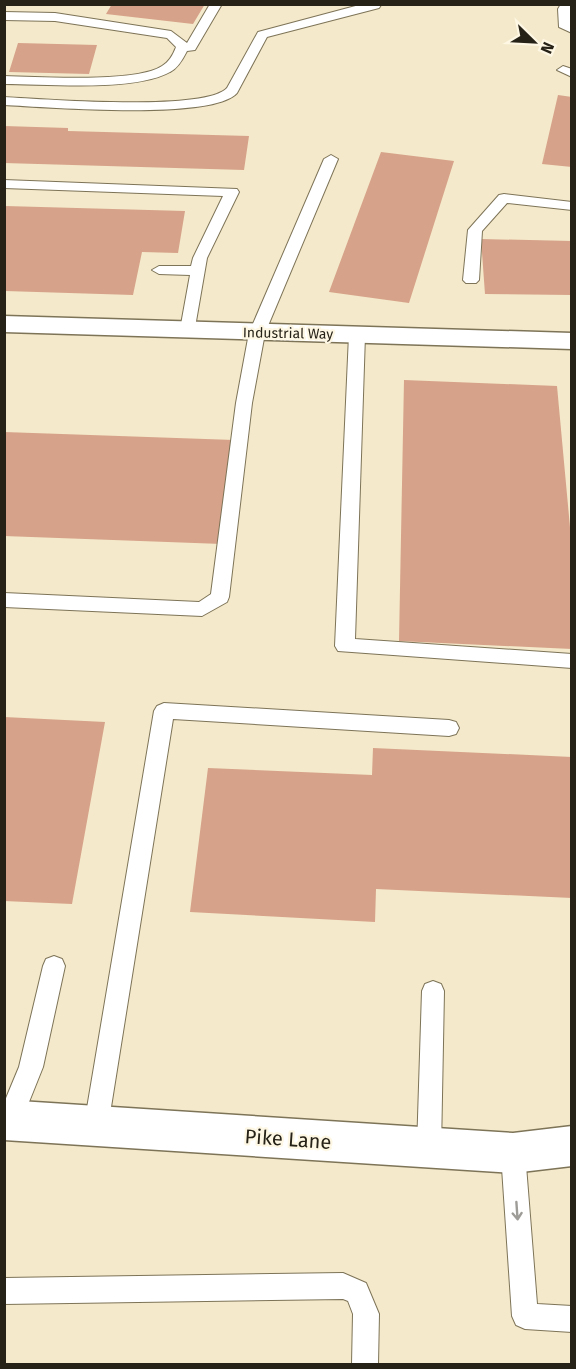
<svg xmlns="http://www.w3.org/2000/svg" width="576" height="1369" font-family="'Fira Sans',sans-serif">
<rect width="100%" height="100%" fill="#f4e9ca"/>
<path fill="#d6a289" d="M112,4H205L193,24L106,14Z
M18,43L97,45L89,74L9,72Z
M558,95L572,97V167L542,164Z
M4,126L68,128V131L249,136L244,170L4,163Z
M381,152L454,161L409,303L329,292Z
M5,206L185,211L178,253L142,252L133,295L5,291Z
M481,239L572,241V295L485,294Z
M404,380L557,386L572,549V649L399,641Z
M4,432L234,440L222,544L4,536Z
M4,717L105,722L72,904L4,901Z
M373,748L572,757V898L376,889L375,922L190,912L208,768L372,775Z"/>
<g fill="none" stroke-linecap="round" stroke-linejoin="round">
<defs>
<path id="lane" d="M210,4H222L195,50L187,51C183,59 178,68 170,72C134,92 47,84 4,84V76C39,77 136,83 162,66C169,62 173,55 176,47L167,38L55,21L4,20V12L55,13L171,31L187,43Z
M363,4L381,5L379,8L267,37L237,93C212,121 46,107 4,105V97C43,99 205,112 227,88L258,32Z
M561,4H572V33L559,27L558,9Z
M563,66L572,69V77L557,70Z
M331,155L338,159L265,333L252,403L229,597L227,602L202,616L4,607V593L199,602L211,594L236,403L249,333L324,159Z
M4,180L237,189L239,192L207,258L194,333L188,335L180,330L190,275L159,274L152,270L159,266H191L193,258L223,196L4,188Z
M504,194L572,202V210L507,203L482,231L479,280L476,283H466L463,280L468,230L499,195Z
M357,330L365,335L355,639L572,654V668L338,651L335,646L349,335Z
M164,703L449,720L456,722L459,728L456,734L449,736L173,719L108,1126L105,1134L96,1138L87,1134L84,1126L154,711L157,706Z
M54,956L62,959L65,966L43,1067L17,1132L8,1136L4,1134V1103L19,1067L43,966L46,959Z
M433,981L441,984L444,991L441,1149L438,1157L429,1161L420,1157L417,1149L422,991L425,984Z
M513,1141L522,1145L525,1153L537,1304L572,1306V1332L525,1329L516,1325L512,1316L501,1153L504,1145Z
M343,1273L366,1283L379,1314L378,1364H352L353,1314L348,1301L343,1299L4,1304V1278Z"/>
<path id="street" d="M4,316L572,333V349L4,332Z
M4,1100L513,1133L572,1126V1166L513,1173L4,1140Z"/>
</defs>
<use href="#lane" stroke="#7d7357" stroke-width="2"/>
<use href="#street" stroke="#7d7357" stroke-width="3"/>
<use href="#lane" fill="#fff" fill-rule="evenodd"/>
<use href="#street" fill="#fff" fill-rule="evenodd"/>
</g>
<defs><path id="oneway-shaft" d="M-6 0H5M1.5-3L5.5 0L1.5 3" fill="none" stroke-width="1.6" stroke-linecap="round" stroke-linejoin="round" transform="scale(1.5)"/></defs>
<use stroke="#9e9c97" href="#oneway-shaft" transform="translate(517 1211) rotate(86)"/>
<g text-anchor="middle" stroke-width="4.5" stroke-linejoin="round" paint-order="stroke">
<g font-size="14" fill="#272217" stroke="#fdf7e4">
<text transform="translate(288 333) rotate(1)" y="5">Industrial Way</text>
</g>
<g font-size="20" fill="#272217" stroke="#fdf7e4">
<text transform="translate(288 1139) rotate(4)" y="7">Pike Lane</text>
</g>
</g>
<rect width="576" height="1369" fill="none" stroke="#272217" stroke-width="12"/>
<g transform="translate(534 42) rotate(114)" stroke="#fdf7e4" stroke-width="4.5" paint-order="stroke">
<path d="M0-4.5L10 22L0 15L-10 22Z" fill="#272217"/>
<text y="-9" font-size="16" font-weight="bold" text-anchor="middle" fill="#272217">N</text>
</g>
</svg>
